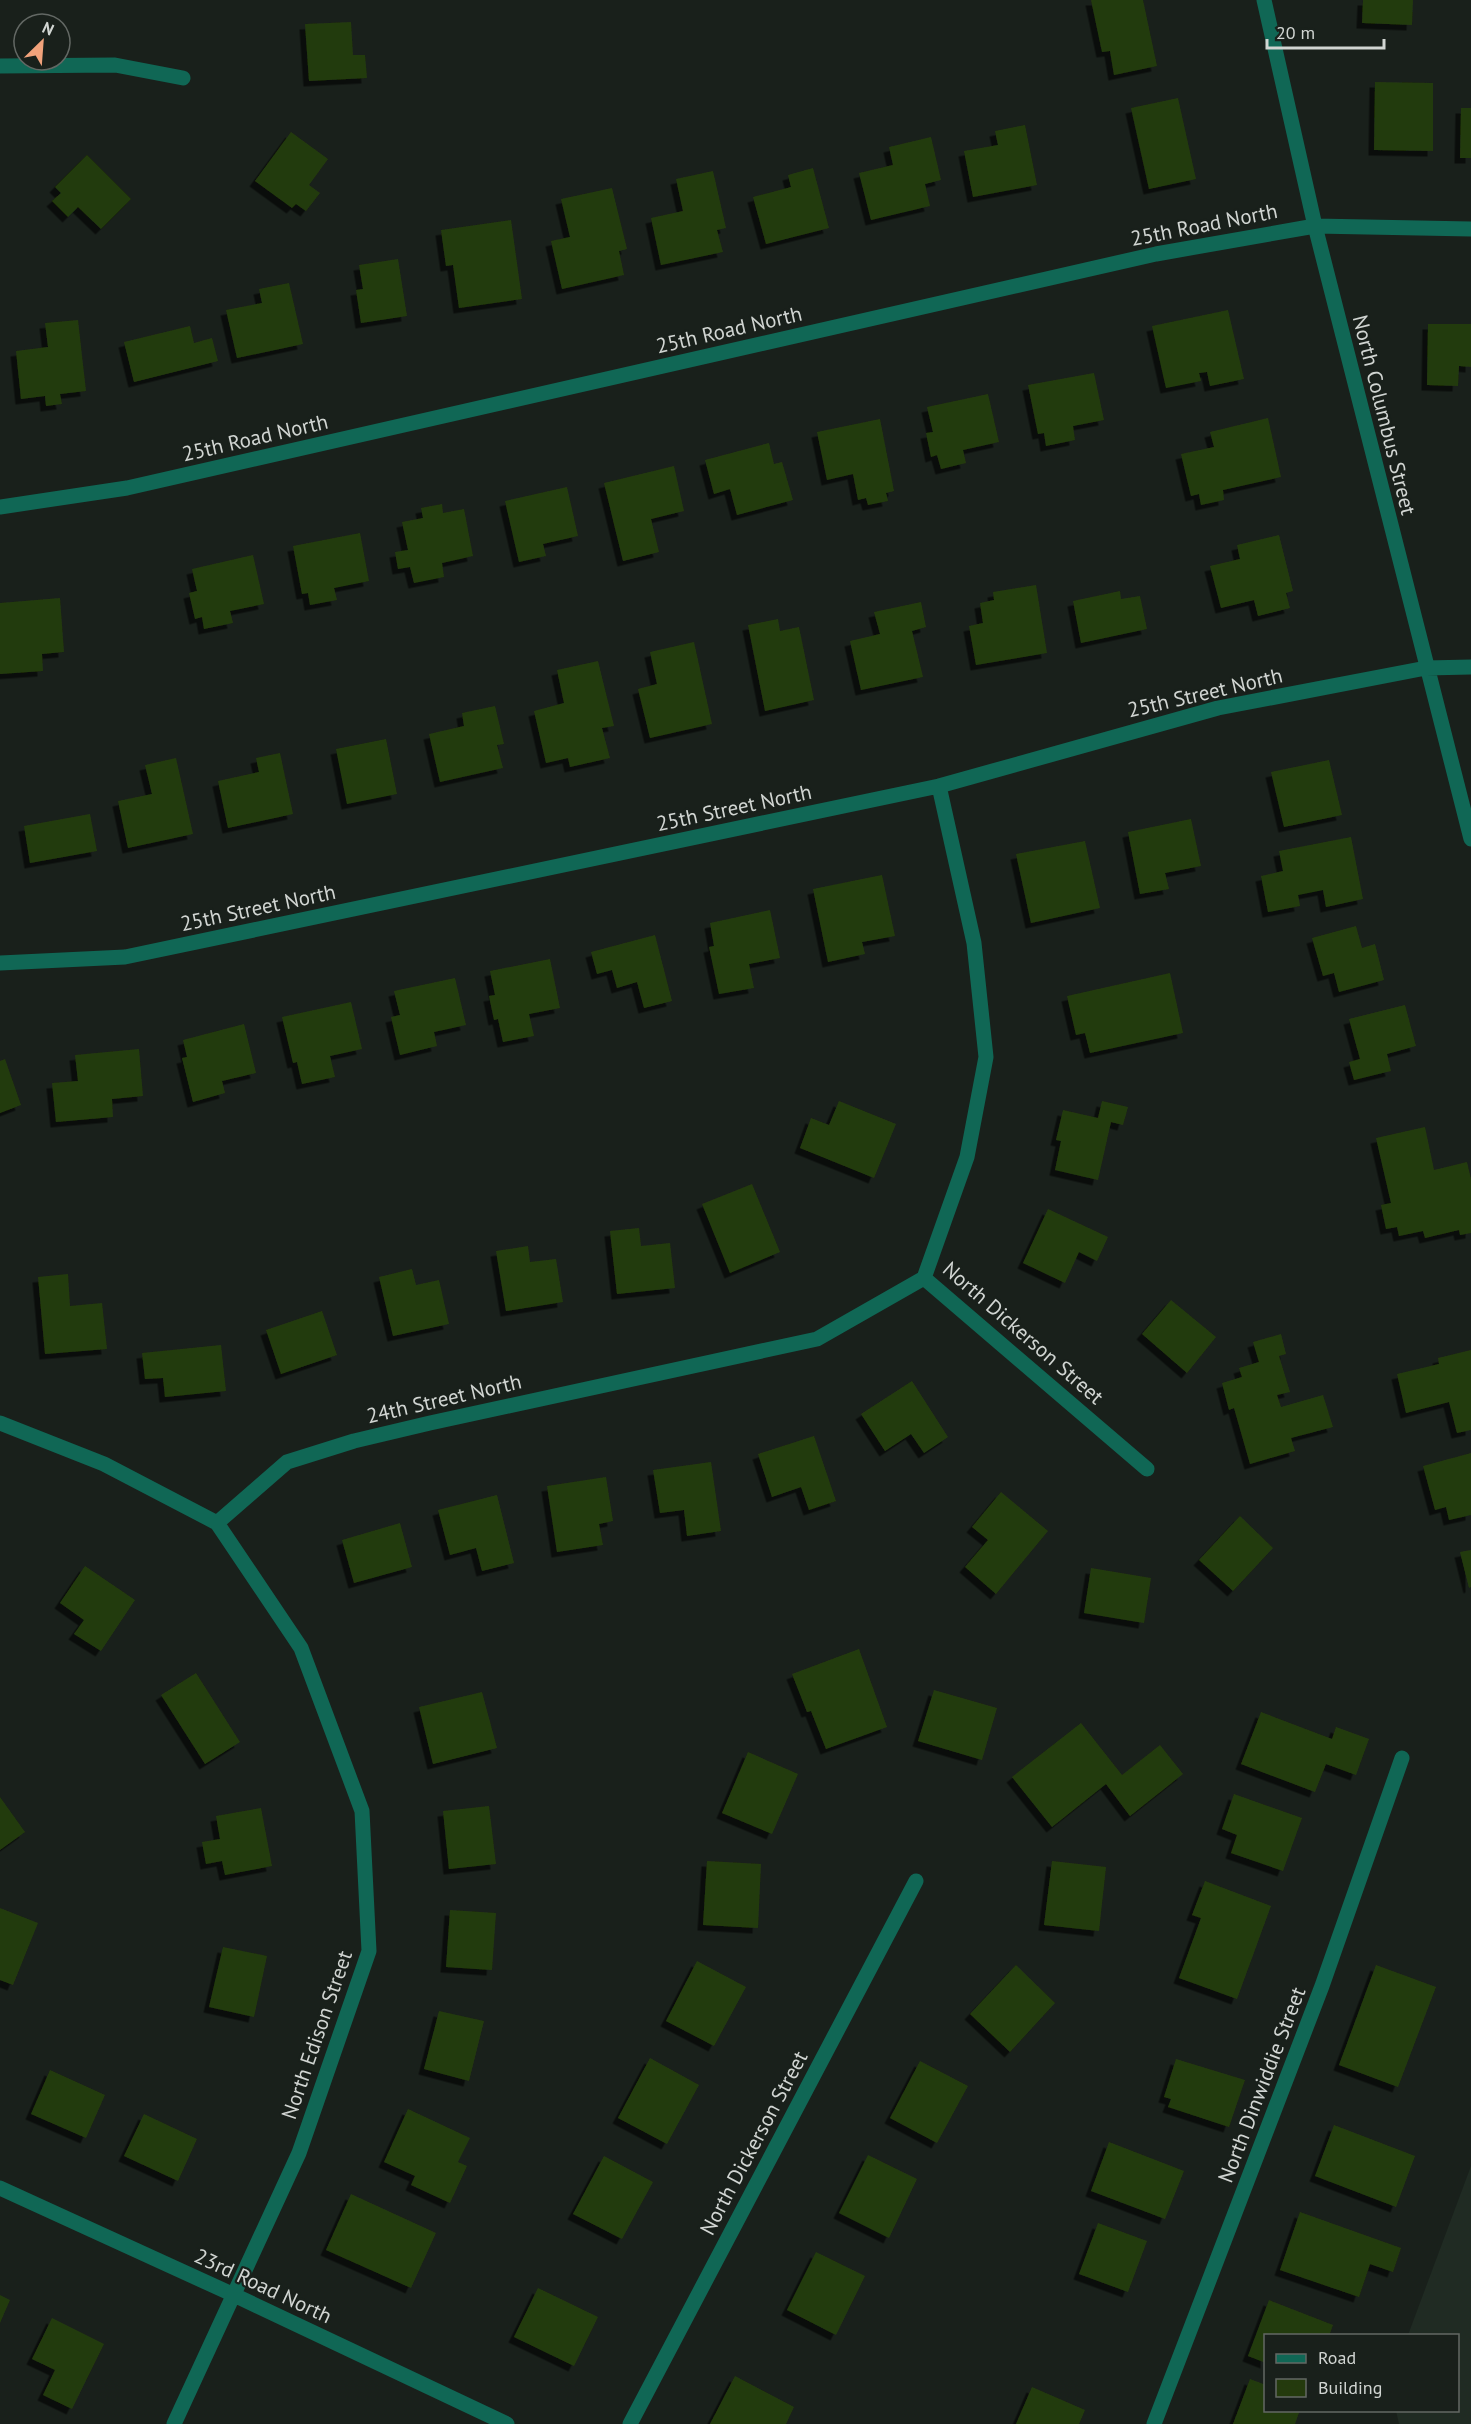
<svg xmlns="http://www.w3.org/2000/svg" width="1471" height="2424" font-family="'PT Sans',sans-serif">
<defs>
<filter id="shadow"><feDropShadow dx="-5.5" dy="5.5" stdDeviation="0" flood-color="#0009"/></filter>
</defs>
<rect width="100%" height="100%" fill="#19201b"/>
<path fill="#202b23" d="M1471,2166V2424H1399L1396,2411L1458,2410V2336L1408,2335Z"/>
<path fill="#243a0d" filter="url(#shadow)" d="M1091,0H1143L1157,66L1114,75L1110,51L1102,52Z
M1363,0H1413L1412,25L1362,23Z
M351,22L353,55H365L367,78L309,81L305,24Z
M1375,82L1433,83V151L1374,150Z
M1178,98L1196,179L1149,189L1131,108Z
M1461,108H1471V158H1460Z
M1025,125L1037,185L973,197L964,151L998,145L995,131Z
M291,132L328,159L309,185L320,193L306,211L296,204L292,208L255,181Z
M931,137L941,180L925,184L930,206L871,220L859,173L893,165L889,147Z
M87,155L131,199L101,229L78,207L68,217L52,201L61,193L55,187Z
M813,168L829,228L766,244L753,197L791,187L788,175Z
M713,171L726,228L717,230L723,252L661,265L651,218L683,211L676,179Z
M612,188L627,249L619,251L624,275L562,289L551,241L570,237L561,199Z
M511,220L522,299L459,308L453,265L446,266L441,230Z
M398,259L407,316L361,323L356,290L363,289L359,265Z
M289,283L303,344L237,358L226,310L262,303L259,289Z
M1228,310L1244,379L1210,386L1207,372L1199,373L1201,381L1166,388L1152,326Z
M78,320L86,391L60,394L62,404L46,406L45,396L21,399L16,351L48,347L45,323Z
M1428,324H1471V367L1459,366L1458,386L1427,385Z
M190,326L194,343L212,338L218,361L134,382L124,342Z
M1094,373L1104,420L1073,426L1075,440L1046,446L1044,433L1038,434L1028,385Z
M988,394L999,442L963,450L966,463L941,469L937,455L931,457L926,433L933,432L927,407Z
M1268,418L1281,477L1223,490L1224,500L1201,505L1199,494L1191,496L1181,454L1214,447L1210,432Z
M880,419L894,491L886,493L888,501L868,505L866,498L858,500L853,474L827,480L817,432Z
M769,443L774,464L782,462L793,500L737,515L730,489L714,494L705,460Z
M674,466L684,511L651,519L659,552L623,561L604,483Z
M567,487L578,536L543,544L546,556L519,562L505,501Z
M442,504L443,513L464,509L473,556L442,563L444,577L414,583L410,567L398,569L395,552L408,550L402,522L423,518L421,508Z
M360,533L369,581L334,588L337,600L310,605L308,593L302,594L293,546Z
M1279,535L1293,591L1286,593L1290,608L1258,616L1254,600L1221,608L1210,566L1240,559L1237,545Z
M253,555L264,604L230,611L233,623L204,629L202,617L195,619L189,593L197,591L192,569Z
M1036,585L1047,653L976,665L969,626L983,623L980,603L994,600L993,592Z
M1120,591L1121,599L1140,596L1147,629L1081,643L1073,601Z
M60,598L64,652L42,654L43,671L0,674V603Z
M921,602L926,627L912,631L923,677L861,690L850,641L880,634L874,612Z
M778,619L780,631L799,627L814,700L765,711L748,625Z
M694,642L712,724L650,738L638,689L657,684L650,652Z
M598,661L614,726L602,728L610,758L570,767L568,758L546,763L534,711L564,703L557,670Z
M495,706L504,744L497,745L503,768L440,782L429,734L464,726L462,713Z
M386,739L397,794L347,804L336,749Z
M280,753L293,814L228,828L218,781L259,772L256,758Z
M176,758L193,834L128,848L118,801L152,794L145,765Z
M1329,760L1342,815L1284,827L1271,772Z
M90,814L97,851L30,863L24,826Z
M1191,819L1201,866L1165,873L1169,889L1140,894L1128,832Z
M1351,837L1363,899L1326,907L1323,890L1298,895L1300,906L1268,912L1261,876L1283,871L1279,851Z
M1085,841L1100,908L1031,923L1016,854Z
M882,875L895,936L862,942L865,954L828,962L813,889Z
M770,910L780,958L749,964L754,988L719,994L709,947L714,946L710,923Z
M1356,926L1362,948L1375,944L1384,980L1339,992L1334,973L1323,976L1312,938Z
M655,935L672,1001L644,1008L637,982L617,988L612,970L597,974L591,952Z
M550,959L560,1008L529,1014L534,1036L503,1042L498,1019L494,1020L489,996L495,995L490,971Z
M1170,973L1183,1033L1090,1053L1085,1033L1076,1035L1067,996Z
M455,978L466,1025L434,1032L437,1046L400,1055L391,1017L400,1015L394,991Z
M351,1002L362,1049L330,1056L335,1077L302,1084L297,1062L293,1063L282,1017Z
M1405,1005L1416,1046L1387,1054L1391,1071L1354,1080L1349,1062L1360,1059L1349,1019Z
M244,1024L256,1073L222,1081L225,1093L193,1102L182,1058L187,1057L183,1040Z
M139,1049L143,1096L112,1099L113,1117L56,1122L52,1083L78,1081L75,1055Z
M5,1059L21,1105L0,1113V1061Z
M839,1101L896,1124L874,1178L800,1148L811,1118L829,1125Z
M1102,1101L1128,1107L1123,1125L1111,1122L1098,1180L1055,1170L1061,1141L1056,1140L1063,1110L1098,1118Z
M1425,1127L1434,1170L1467,1162L1471,1179V1233L1460,1235L1459,1230L1425,1238L1423,1231L1399,1236L1397,1227L1386,1229L1381,1205L1391,1203L1376,1138Z
M752,1184L780,1252L730,1273L702,1204Z
M1048,1209L1108,1237L1097,1261L1079,1252L1065,1283L1023,1263Z
M639,1228L641,1246L670,1243L675,1288L617,1294L610,1231Z
M528,1246L530,1262L556,1259L563,1302L506,1311L496,1251Z
M412,1269L416,1285L439,1280L449,1324L393,1336L379,1277Z
M68,1274L70,1306L102,1303L107,1349L45,1354L38,1277Z
M1171,1300L1216,1337L1187,1373L1142,1334Z
M322,1311L337,1355L281,1374L266,1330Z
M1281,1334L1286,1354L1279,1356L1290,1392L1277,1395L1281,1407L1323,1395L1333,1427L1291,1438L1295,1451L1250,1464L1234,1408L1229,1410L1222,1383L1242,1377L1239,1368L1259,1362L1253,1342Z
M221,1345L226,1391L165,1397L163,1378L145,1379L142,1353Z
M1471,1350V1430L1457,1433L1449,1402L1406,1413L1397,1374L1439,1364L1438,1358Z
M912,1381L948,1437L924,1453L911,1434L885,1451L861,1414Z
M814,1436L836,1501L809,1510L801,1487L772,1497L758,1454Z
M1471,1453V1515L1449,1520L1446,1507L1435,1510L1423,1466Z
M711,1462L721,1531L687,1536L684,1510L660,1513L653,1470Z
M606,1477L613,1521L599,1524L603,1545L557,1552L547,1486Z
M1001,1492L1048,1531L996,1594L965,1567L988,1540L972,1527Z
M497,1495L514,1563L482,1571L476,1548L450,1555L438,1510Z
M1240,1516L1273,1548L1233,1591L1199,1560Z
M400,1523L412,1567L354,1583L342,1540Z
M1471,1550V1587L1469,1588L1460,1552Z
M85,1566L135,1600L101,1651L74,1634L84,1620L60,1603Z
M1091,1568L1151,1578L1144,1623L1084,1613Z
M859,1649L887,1727L826,1749L811,1711L807,1712L792,1674Z
M196,1673L240,1742L205,1764L161,1695Z
M934,1690L997,1708L982,1760L918,1741Z
M482,1692L497,1748L433,1764L419,1707Z
M1261,1712L1332,1739L1336,1727L1369,1739L1356,1775L1326,1764L1315,1792L1241,1764Z
M1081,1723L1122,1775L1160,1745L1183,1774L1130,1816L1106,1784L1052,1827L1012,1777Z
M748,1752L798,1774L772,1834L722,1813Z
M1234,1794L1302,1818L1283,1871L1231,1853L1237,1835L1222,1829Z
M0,1797L25,1832L0,1850Z
M489,1806L496,1864L449,1869L443,1811Z
M261,1808L272,1866L225,1875L222,1861L206,1864L202,1842L220,1839L216,1816Z
M707,1861L761,1864L758,1928L703,1925Z
M1052,1861L1106,1867L1099,1931L1044,1925Z
M1205,1881L1271,1906L1237,1999L1179,1978L1201,1918L1192,1915Z
M0,1908L38,1923L13,1985L0,1980Z
M450,1910L496,1913L492,1970L446,1967Z
M223,1947L267,1956L254,2017L209,2007Z
M697,1961L746,1987L714,2046L666,2021Z
M1016,1965L1055,2003L1010,2052L970,2014Z
M1376,1965L1436,1987L1398,2087L1339,2065Z
M439,2011L484,2021L469,2081L424,2069Z
M650,2058L699,2085L667,2144L618,2118Z
M1176,2059L1245,2080L1229,2127L1168,2107L1171,2099L1164,2097Z
M920,2061L968,2086L937,2143L890,2118Z
M50,2070L105,2095L86,2138L31,2114Z
M408,2109L470,2138L458,2162L467,2166L450,2203L411,2185L415,2176L384,2162Z
M144,2114L197,2139L178,2181L124,2156Z
M1334,2125L1415,2156L1396,2207L1315,2176Z
M1109,2142L1184,2171L1165,2219L1091,2191Z
M868,2155L917,2179L889,2238L839,2213Z
M604,2156L653,2182L622,2239L573,2214Z
M351,2194L436,2233L411,2288L326,2250Z
M1300,2212L1401,2248L1393,2272L1370,2264L1359,2297L1280,2270Z
M1098,2223L1147,2241L1128,2292L1079,2274Z
M816,2252L865,2276L836,2335L787,2310Z
M538,2288L598,2317L574,2366L514,2337Z
M0,2295L10,2300L0,2323Z
M1269,2300L1333,2325L1329,2336H1266V2363L1248,2356Z
M52,2318L104,2344L72,2409L43,2395L55,2370L32,2359Z
M735,2376L794,2407L786,2424H710Z
M1250,2379L1266,2385V2410H1300L1295,2424H1233Z
M1032,2387L1085,2410L1079,2424H1016Z"/>
<g fill="none" stroke-linecap="round" stroke-linejoin="round">
<path stroke="#106755" stroke-width="15" d="M1264,0L1315,226L1471,839
M0,66L115,65L183,78
M0,507L127,488L1156,254L1315,226L1471,229
M0,963L125,957L939,786L1218,708L1426,668L1471,667
M924,1278L967,1157L986,1057L974,943L939,786
M924,1278L1147,1469
M0,1423L104,1464L217,1523L301,1648L362,1811L369,1951L299,2153L174,2424
M217,1523L287,1462L354,1441L430,1423L817,1339L924,1278
M0,2188L234,2295L507,2424
M630,2424L916,1881
M1154,2424L1322,1986L1402,1758"/>
</g>
<g text-anchor="middle" stroke-width="4.5" stroke-linejoin="round" paint-order="stroke">
<g font-size="21" fill="#d1d5d2" stroke="#19201b">
<text transform="translate(1204 225) rotate(-11)" y="7">25th Road North</text>
<text transform="translate(729 330) rotate(-13)" y="7">25th Road North</text>
<text transform="translate(1384 415) rotate(76)" y="7">North Columbus Street</text>
<text transform="translate(255 438) rotate(-13)" y="7">25th Road North</text>
<text transform="translate(1205 693) rotate(-13)" y="7">25th Street North</text>
<text transform="translate(734 808) rotate(-12)" y="7">25th Street North</text>
<text transform="translate(258 908) rotate(-12)" y="7">25th Street North</text>
<text transform="translate(1023 1333) rotate(41)" y="7">North Dickerson Street</text>
<text transform="translate(444 1399) rotate(-13)" y="7">24th Street North</text>
<text transform="translate(317 2035) rotate(-71)" y="7">North Edison Street</text>
<text transform="translate(1262 2085) rotate(-69)" y="7">North Dinwiddie Street</text>
<text transform="translate(754 2143) rotate(-62)" y="7">North Dickerson Street</text>
<text transform="translate(263 2286) rotate(25)" y="7">23rd Road North</text>
</g>
</g>
<rect x="1264" y="2334" width="195" height="78" fill="#19201b" stroke="#636864" stroke-width="1.5"/>
<rect x="1276" y="2354" width="30" height="9" fill="#106755" stroke="#636864" stroke-width="1.5"/>
<text x="1318" y="2364" font-size="18" fill="#d1d5d2">Road</text>
<rect x="1276" y="2379" width="30" height="18" fill="#243a0d" stroke="#636864" stroke-width="1.5"/>
<text x="1318" y="2394" font-size="18" fill="#d1d5d2">Building</text>
<g transform="translate(42 42) rotate(25)"><circle r="28" fill="#19201b" stroke="#636864" stroke-width="1.5"/>
<path d="M0-4.5L10 22L0 15L-10 22Z" fill="#f1a27b"/>
<text y="-9" font-size="16" font-weight="bold" text-anchor="middle" fill="#d1d5d2">N</text>
</g>
<path d="M1267 39v9h117v-9" fill="none" stroke="#d1d5d2" stroke-width="3"/>
<text x="1276" y="39" font-size="18" fill="#d1d5d2" stroke="#19201b" stroke-width="4.5" paint-order="stroke">20 m</text>
</svg>
